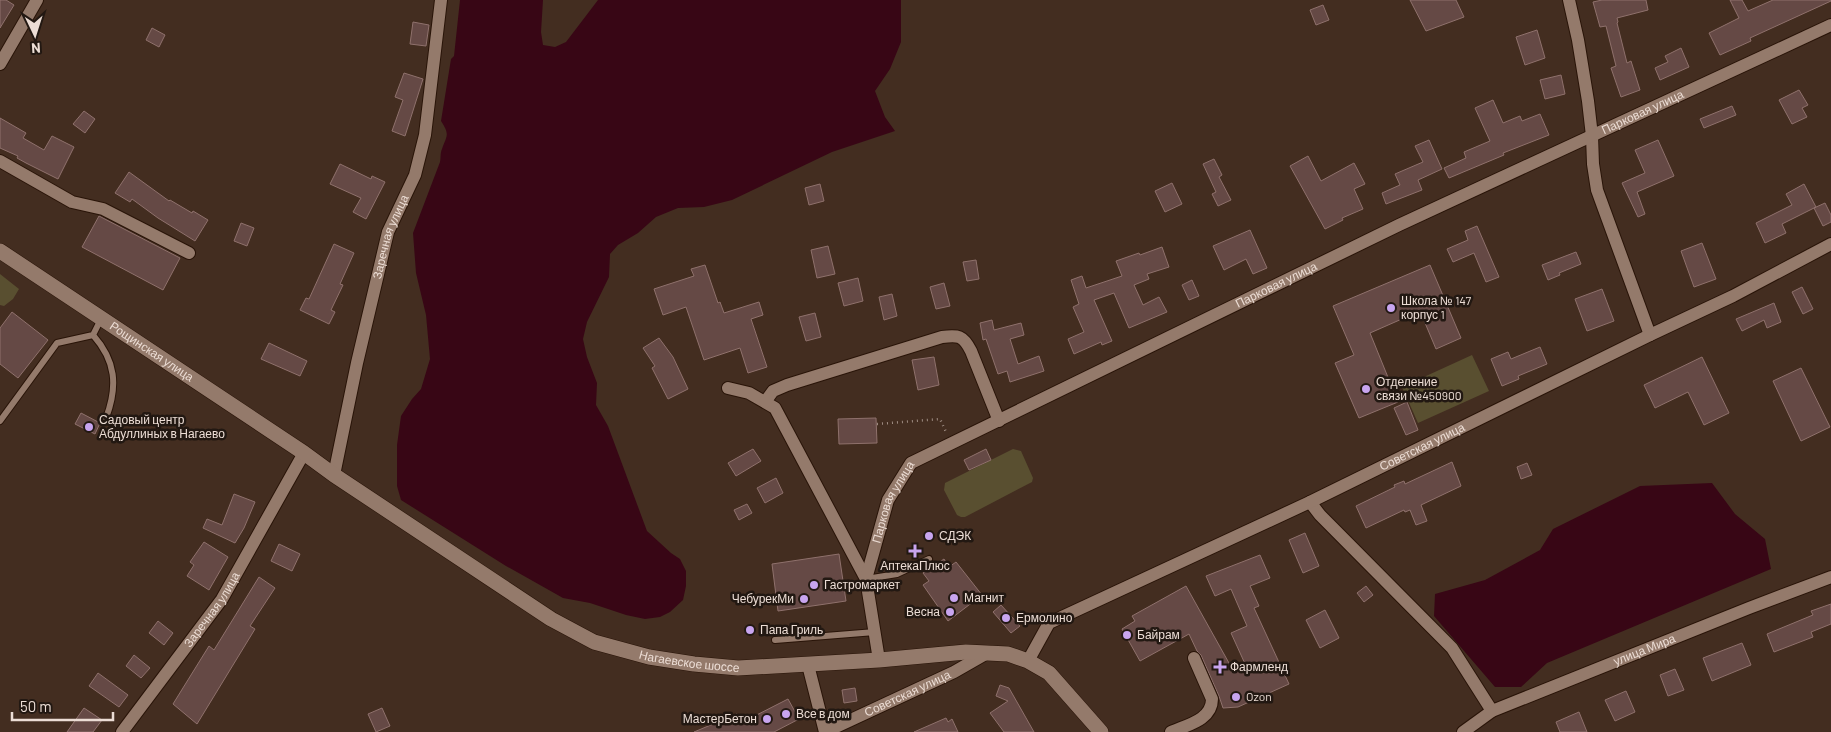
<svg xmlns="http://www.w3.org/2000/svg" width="1831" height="732" font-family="Barlow,sans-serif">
<rect width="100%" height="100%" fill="#432d20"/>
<path fill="#594f30" d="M0,274L19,289L13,299L4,306L0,305Z
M1472,355L1489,391L1418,423L1402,387Z
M1013,449L1021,451L1033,478L1032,482L965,517H961L957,515L944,490L945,483Z"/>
<path fill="#380615" d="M460,0H543L541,32L543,45L555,47L566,42L598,0H901V42L890,69L875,91L885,117L895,131L832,152L732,200L704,207L678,208L656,217L638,233L618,245L610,254L609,277L587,322L583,339L587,357L597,383L596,405L608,426L647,531L671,553L680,559L686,571V586L683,600L670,612L660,617L645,619L626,615L590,603L563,598L506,566L401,500L397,486V445L401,416L412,399L421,389L430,359L426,315L416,273L413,233L440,162C441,158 440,153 442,149C447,135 450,135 441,121L451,59L454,56Z
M1712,483L1735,514L1765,539L1771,569L1547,663L1521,687H1495L1434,616L1435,594L1485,580L1540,550L1553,529L1640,486Z"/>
<path fill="#654945" stroke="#8f716c" d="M0,0H6L14,5L0,28Z
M1410,0H1456L1464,17L1426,31Z
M1602,0H1646L1648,10L1617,18L1618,22L1617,23L1627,63L1631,61L1640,90L1621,97L1611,68L1616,66L1606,26L1600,27L1593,2Z
M1730,0H1742L1748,11L1773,0H1831V1L1750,38L1751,41L1720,55L1709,33L1739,18Z
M1323,5L1329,20L1316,25L1310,10Z
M413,22L429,25L426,46L410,44Z
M152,28L165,35L159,47L146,40Z
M1537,30L1545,58L1525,65L1516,37Z
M1681,48L1689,67L1660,80L1655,68L1668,62L1665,56Z
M404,73L423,79L405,136L392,131L403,100L395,97Z
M1561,75L1565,94L1545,99L1540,80Z
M1799,90L1808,105L1802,108L1807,117L1792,124L1779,100Z
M1493,100L1503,123L1520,116L1522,121L1540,114L1549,135L1503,153L1504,155L1449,178L1444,168L1466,158L1464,152L1490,141L1475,108Z
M1732,106L1736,115L1704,128L1700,119Z
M84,111L95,119L85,133L73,124Z
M0,118L26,133L23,138L44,150L52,136L74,147L58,179L26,163L17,158L18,156L0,148Z
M1429,140L1442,169L1418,180L1422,190L1386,204L1382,193L1400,185L1395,174L1423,162L1415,146Z
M1658,140L1674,176L1637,192L1645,214L1638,217L1622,183L1645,173L1635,150Z
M1308,156L1321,181L1354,163L1365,184L1354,189L1363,209L1342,218L1343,220L1325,229L1290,166Z
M1214,159L1222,175L1219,177L1231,200L1218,206L1212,194L1216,192L1203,164Z
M340,164L371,179L372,176L385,182L366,219L353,212L361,198L330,184Z
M129,172L169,201L170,200L192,213L193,211L208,220L195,241L158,218L132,199L130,202L115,193Z
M1172,183L1182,204L1165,212L1155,191Z
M820,184L824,201L809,205L805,188Z
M1804,184L1816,207L1782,224L1786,233L1765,243L1756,223L1792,205L1786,194Z
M1825,203L1831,215V222L1823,226L1814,208Z
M99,216L180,258L163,290L82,247Z
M241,223L254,228L247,246L234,241Z
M1477,226L1499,277L1486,282L1474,253L1453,262L1447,249L1468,240L1465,231Z
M1250,230L1267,268L1253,274L1246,259L1224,270L1213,246Z
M1702,243L1716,279L1694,287L1681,251Z
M334,244L354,253L340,284L343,285L331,310L335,312L329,324L300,310L306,298L309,299Z
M828,246L835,274L817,278L811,250Z
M1162,247L1169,267L1147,274L1149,279L1134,285L1143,305L1159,297L1167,312L1129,328L1114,293L1094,300L1112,341L1102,345L1101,342L1074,354L1068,339L1084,332L1073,307L1079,304L1071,280L1082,276L1086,288L1122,276L1116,261L1139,253L1140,255Z
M1576,252L1581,264L1559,273L1560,275L1548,280L1542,265Z
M976,260L979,279L967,281L963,262Z
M705,265L718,303L720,302L724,313L759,302L763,315L751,319L767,367L748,373L740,348L704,360L686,307L663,315L654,289L694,276L691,269Z
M1430,265L1461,338L1436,349L1420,311L1370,333L1398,402L1359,418L1335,363L1354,355L1333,306Z
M858,278L863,301L844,306L838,283Z
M1192,280L1199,296L1189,300L1182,285Z
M944,283L950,306L936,309L930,287Z
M1802,287L1813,309L1803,314L1792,292Z
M1602,289L1614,321L1587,331L1575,299Z
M892,294L897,316L884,320L879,297Z
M1774,303L1781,322L1767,328L1764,320L1742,331L1736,319Z
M12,312L48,340L18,378L0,364V328Z
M815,313L821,337L806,341L799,317Z
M992,320L994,330L1021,323L1024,335L1010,339L1018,364L1039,356L1044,371L1010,382L1007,371L998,374L986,339L983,340L980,323Z
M659,338L673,357L688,389L668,399L652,368L655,366L643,348Z
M269,343L307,361L300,376L261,359Z
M1540,347L1547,364L1518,376L1519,379L1502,386L1491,359L1508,352L1511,359Z
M934,357L939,385L918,390L912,360Z
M1702,357L1729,413L1704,425L1688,392L1655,408L1644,385Z
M1801,368L1830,427L1801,441L1773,381Z
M1407,402L1418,430L1406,435L1394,408Z
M81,413L100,423L95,434L75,424Z
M876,418L877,443L839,444L838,419Z
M753,449L761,461L736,476L728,463Z
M986,449L991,460L969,470L964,460Z
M1452,462L1461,486L1421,505L1427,521L1416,525L1410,510L1405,512L1404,510L1366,528L1356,506L1395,487L1394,485L1404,481L1405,484Z
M1527,463L1532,475L1521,479L1517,467Z
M776,478L783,493L765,503L757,488Z
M234,494L255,502L244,528L235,543L203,528L207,519L222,525Z
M747,504L752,513L739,520L734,510Z
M1305,533L1319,566L1303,573L1289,540Z
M204,542L228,557L209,590L187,576L194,565L190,562Z
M279,544L300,554L292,571L271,561Z
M839,554L846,601L778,611L772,564Z
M1260,555L1270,578L1250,586L1259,606L1254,608L1289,684L1238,707L1223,708L1219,696L1201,655L1197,651L1189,634L1140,661L1122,629L1135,621L1132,616L1186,586L1234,672L1246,666L1231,633L1247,626L1231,589L1215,596L1206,576Z
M944,559L949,567L956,562L982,595L948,621L923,585L929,581L923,573Z
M259,577L275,588L250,626L255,629L197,724L173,704L209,646L214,650Z
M1366,586L1373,595L1364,602L1357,593Z
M1831,604V624L1811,632L1813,637L1774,652L1767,634L1813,615L1811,611Z
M1001,605L1020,626L1011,633L993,612Z
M1325,610L1339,638L1320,648L1306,620Z
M158,621L173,633L164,645L149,633Z
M1742,643L1751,665L1712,681L1703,658Z
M134,655L150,668L141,678L126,666Z
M1675,669L1684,690L1668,696L1660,675Z
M98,673L128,695L119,707L89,686Z
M1000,685L1009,688L1034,732H1004L990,713L1008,701L996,696Z
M855,688L857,701L844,703L842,690Z
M1626,691L1635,712L1615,721L1605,700Z
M788,699L799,719L774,732H694L737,714L741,723Z
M84,708L102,720L93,732H67Z
M382,708L390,726L376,732L368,714Z
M1579,712L1587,732H1560L1556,722Z
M946,718L948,722L952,719L958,732H914Z"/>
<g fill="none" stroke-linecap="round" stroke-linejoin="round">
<defs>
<path id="service" d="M101,319L93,335C116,361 118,386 106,418
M0,421L57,343L93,335
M866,579L897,574L929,559
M775,640L875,632"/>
<g id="minor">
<path d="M1569,0L1578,40L1588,101L1592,136L1593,164L1597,190L1650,335"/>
<path d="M0,64L37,0"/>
<path d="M0,161L72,202L103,209L189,253"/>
<path d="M728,388L749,393L775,408L866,579"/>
<path d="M765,402L773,391L787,385L942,337C958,335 963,335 971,351L999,421"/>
<path id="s1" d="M334,475L357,363L388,232L415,175L425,135L441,0"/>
<path d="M1310,502L1320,515L1452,648L1492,711"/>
<path id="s2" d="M879,660L866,579L888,500L911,463L1399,225L1831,25"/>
<path id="s3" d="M1028,661L1049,623L1310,502L1650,335L1733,296L1831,244"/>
<path d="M808,665L825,732"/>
<path id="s4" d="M122,732L222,599L304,453"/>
<path id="s5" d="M825,732L954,672L989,652"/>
<path d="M1171,732C1187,725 1212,720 1212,699L1194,658"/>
<path id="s6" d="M1463,732L1492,711L1749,608L1831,577"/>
</g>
<g id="tertiary">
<path id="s7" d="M0,251L304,453L334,475L551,619L594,642L649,657L694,664L738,668L879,660L966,652L1008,654L1028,661L1049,673L1101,732"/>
</g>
</defs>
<use href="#service" stroke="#291408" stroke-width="8"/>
<use href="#minor" stroke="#291408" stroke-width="14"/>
<use href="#tertiary" stroke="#291408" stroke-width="16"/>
<path stroke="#9f8d83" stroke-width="2.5" stroke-dasharray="1 4" stroke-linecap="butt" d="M877,424L940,419L947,434"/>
<use href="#service" stroke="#947a6b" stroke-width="6"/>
<use href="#minor" stroke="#947a6b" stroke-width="12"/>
<use href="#tertiary" stroke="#947a6b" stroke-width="15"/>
</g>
<g fill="#c8a5ef" stroke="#221812" stroke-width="2">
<circle cx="1391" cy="308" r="5"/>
<circle cx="1366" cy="389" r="5"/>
<circle cx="89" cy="427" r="5"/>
<circle cx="929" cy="536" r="5"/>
<path d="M912.5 543.5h5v5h5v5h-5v5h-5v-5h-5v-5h5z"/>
<circle cx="814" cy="585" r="5"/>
<circle cx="954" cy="598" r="5"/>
<circle cx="804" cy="599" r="5"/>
<circle cx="950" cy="612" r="5"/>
<circle cx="1006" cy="618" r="5"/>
<circle cx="750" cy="630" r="5"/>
<circle cx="1127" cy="635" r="5"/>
<path d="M1217.5 659.5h5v5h5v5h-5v5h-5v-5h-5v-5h5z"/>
<circle cx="1236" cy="697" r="5"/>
<circle cx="786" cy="714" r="5"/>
<circle cx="767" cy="719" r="5"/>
</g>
<g text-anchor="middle" stroke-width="5" stroke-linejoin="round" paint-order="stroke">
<g font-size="12" fill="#ecddd5" stroke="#221812">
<text dy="4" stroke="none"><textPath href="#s2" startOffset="1019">Парковая улица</textPath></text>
<text dy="4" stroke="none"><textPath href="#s1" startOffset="245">Заречная улица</textPath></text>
<text dy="4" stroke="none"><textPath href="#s2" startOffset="614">Парковая улица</textPath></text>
<text dy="4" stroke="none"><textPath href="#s7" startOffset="182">Рощинская улица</textPath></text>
<text dy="4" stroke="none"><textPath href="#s3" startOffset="456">Советская улица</textPath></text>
<text dy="4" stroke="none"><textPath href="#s2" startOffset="164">Парковая улица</textPath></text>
<text dy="4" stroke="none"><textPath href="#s4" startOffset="152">Заречная улица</textPath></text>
<text dy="4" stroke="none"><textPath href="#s6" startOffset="200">улица Мира</textPath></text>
<text dy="4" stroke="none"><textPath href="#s7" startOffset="809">Нагаевское шоссе</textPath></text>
<text dy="4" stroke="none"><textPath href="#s5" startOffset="91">Советская улица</textPath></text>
</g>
<g font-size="12" fill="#ecddd5" stroke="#221812" text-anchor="start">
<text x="1401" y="305">Школа № 147<tspan x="1401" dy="14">корпус 1</tspan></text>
<text x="1376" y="386">Отделение<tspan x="1376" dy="14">связи №450900</tspan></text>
<text x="99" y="424">Садовый центр<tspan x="99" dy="14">Абдуллиных в Нагаево</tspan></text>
<text x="939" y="540">СДЭК</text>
<text x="915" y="570" text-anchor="middle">АптекаПлюс</text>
<text x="824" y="589">Гастромаркет</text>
<text x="964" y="602">Магнит</text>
<text x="794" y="603" text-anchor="end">ЧебурекМи</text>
<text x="940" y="616" text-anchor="end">Весна</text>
<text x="1016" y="622">Ермолино</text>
<text x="760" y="634">Папа Гриль</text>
<text x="1137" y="639">Байрам</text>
<text x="1230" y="671">Фармленд</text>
<text x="1246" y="701">Ozon</text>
<text x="796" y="718">Все в дом</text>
<text x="757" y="723" text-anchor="end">МастерБетон</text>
</g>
</g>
<g transform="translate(35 35) rotate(176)" stroke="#221812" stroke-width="4" paint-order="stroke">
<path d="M0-4L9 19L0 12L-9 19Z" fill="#ecddd5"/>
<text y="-8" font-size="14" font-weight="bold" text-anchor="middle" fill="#ecddd5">N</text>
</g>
<path d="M12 712v8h101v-8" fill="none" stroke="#ecddd5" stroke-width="2.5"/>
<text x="20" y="712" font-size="15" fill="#ecddd5" stroke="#221812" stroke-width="4" paint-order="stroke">50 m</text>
</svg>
